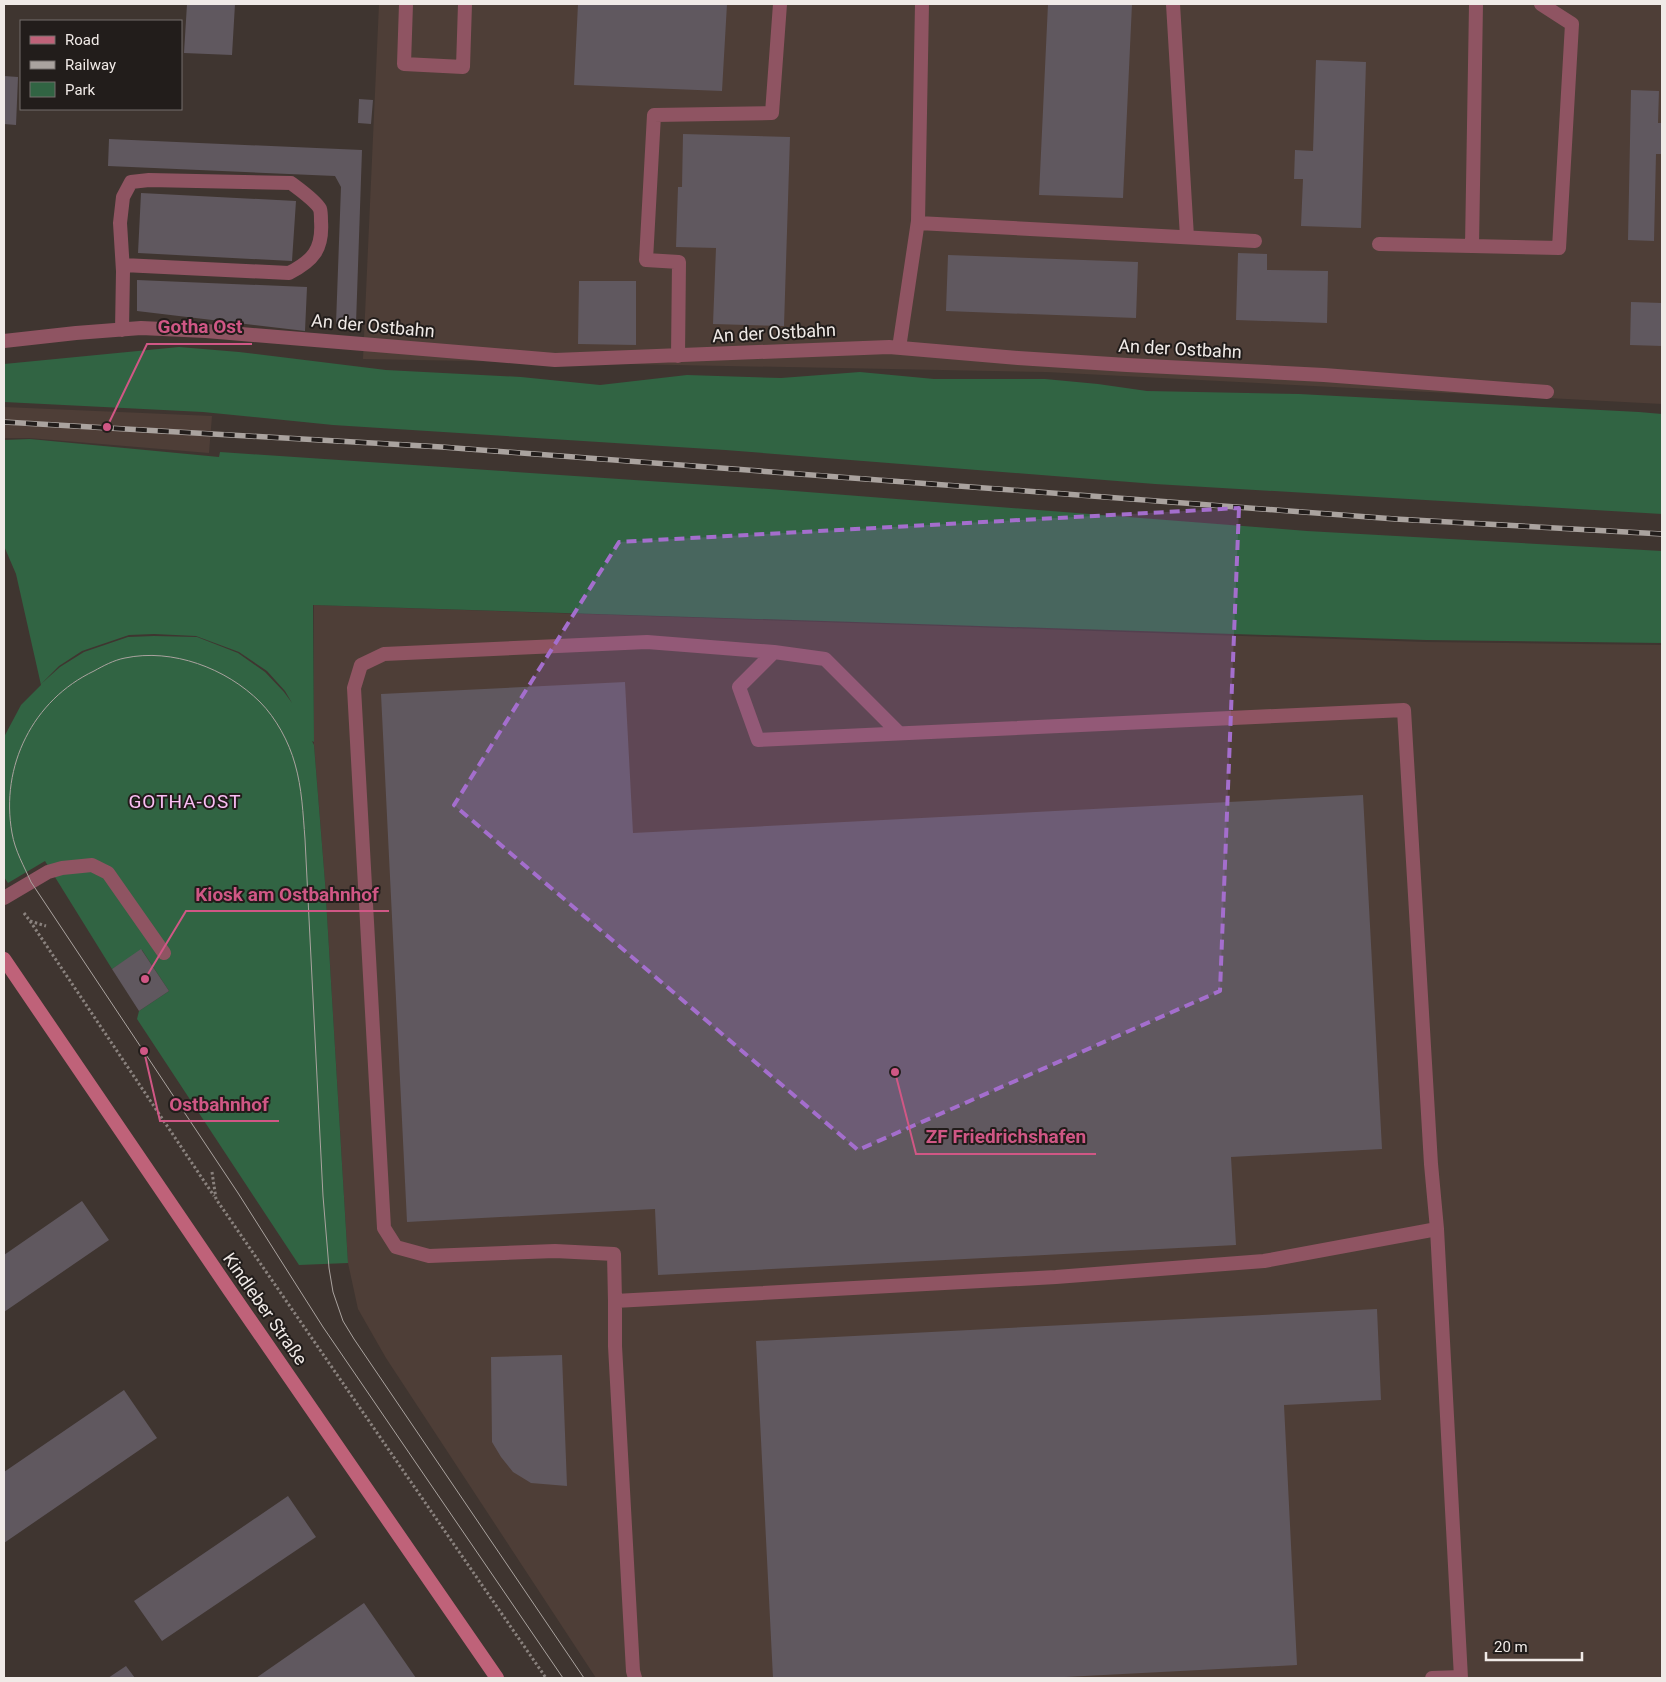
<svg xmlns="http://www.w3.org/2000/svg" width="1666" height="1682" font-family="Roboto,sans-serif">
<rect width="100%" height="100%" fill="#3f3530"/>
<path fill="#4e3e37" d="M379,4H1662V404L1046,372L363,359Z
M4,407L212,416L209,453L29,438H4Z
M314,605L1426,642L1662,645V1678H596L386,1358L358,1309L348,1263L325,882L314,745Z"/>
<path fill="#316443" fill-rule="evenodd" d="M179,347L239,352L386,370L521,377L600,385L687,375L781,378L860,372L934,379H1045L1098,384L1147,391L1299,394L1639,412L1662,414V514L1155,484L725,450L333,425L203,412L4,402V364Z
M30,439L219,457L220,452L769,489L1307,531L1662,551V643L1426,640L313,605L314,742L312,741L314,745L325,882L348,1263L299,1265L137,1019L139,1011L169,991L142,950L112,969L45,861L8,883L4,877V737L21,705L41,685L16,574L4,546V440ZM154,634L196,636L239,652L267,671L285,691L292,703L284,692L265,672L238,653L197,637L154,636L128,637L84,652L60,667L41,684L59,666L82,651L129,635Z"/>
<path fill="#60585f" d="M187,4H235L232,55L184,53Z
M578,4H727L722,91L574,85Z
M1048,4H1132L1123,198L1039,195Z
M1316,60L1366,62L1361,228L1301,226L1303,179H1294L1295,150L1313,151Z
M4,76L18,77L16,125L4,124Z
M1631,90L1659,91L1658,123H1662V154H1656L1654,241L1628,240Z
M359,99L373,100L371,124L358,123Z
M683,134L790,137L784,326L713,324L716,248L676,247L678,187H682Z
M109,139L362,150L356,324H336L341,187L335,176L108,166Z
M141,193L296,201L292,261L138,253Z
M1238,253L1267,254V270L1328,271L1327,323L1236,320Z
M948,255L1138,262L1136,318L946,311Z
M137,280L307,287L305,331L137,311Z
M579,281H636V345L578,344Z
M1631,302L1662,303V346L1630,345Z
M625,682L633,833L1363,795L1382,1149L1231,1157L1236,1245L658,1275L655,1209L407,1222L381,694Z
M141,949L169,991L139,1011L112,969Z
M82,1201L109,1240L4,1312V1255Z
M1377,1309L1381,1400L1284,1405L1297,1665L1046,1678H773L756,1341Z
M562,1355L567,1486L531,1483L513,1472L501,1457L492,1442L491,1357Z
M124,1390L157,1438L4,1543V1472Z
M288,1496L316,1537L162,1641L134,1601Z
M364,1603L416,1678H256Z
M126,1666L135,1678H108Z"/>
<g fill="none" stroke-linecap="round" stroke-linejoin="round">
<path stroke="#8a827e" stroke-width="3" stroke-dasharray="2.5 2.5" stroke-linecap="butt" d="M24,913L30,921L46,926
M30,921L214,1196
M212,1172L216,1199L546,1678"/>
<path stroke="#8f5462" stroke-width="14" d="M406,4L404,64L463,67L465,4
M1173,4L1187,237
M918,223L1255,241
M1379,244L1472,246L1476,4
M1472,246L1559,248L1572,24L1541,4
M122,330L123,271L120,223L123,197L131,182L149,180L291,183C299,189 316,201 320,209C321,212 321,218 321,221C323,249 313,261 289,273L123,265
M4,341L76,333L141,328L206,331L555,360L889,347L1018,358L1127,365L1324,375L1547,392
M899,348L918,221L922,4
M678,356L679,262L646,260L654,115L772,113L780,4
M899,733L825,659L774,652L739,687L758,740L1404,710L1431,1164L1437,1229L1461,1678
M4,898L48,872L62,868L92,865L108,873L164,953
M615,1301L614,1254L555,1251L429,1256L396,1247L384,1228L354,688L361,665L384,654L647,642L774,652
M635,1678L633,1671L615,1346V1301L1056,1277L1264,1261L1437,1229
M1432,1678L1461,1677"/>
<path stroke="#bf6279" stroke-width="14" d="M4,959L228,1288L497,1678"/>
<path stroke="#aaa39f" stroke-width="1" d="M563,1678L323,1327L238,1193L31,882C24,866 15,851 12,833C0,766 33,700 94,671C103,666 114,660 125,658C172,648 226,668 260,702C276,718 289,742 295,764C302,788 303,814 305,839L323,1196L329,1268L333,1292L343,1321L354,1339L584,1678"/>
<defs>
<path id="rail" d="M4,422L442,447L1395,519L1662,534"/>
</defs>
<use href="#rail" stroke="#aaa39f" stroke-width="5.5"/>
<use href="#rail" stroke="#221d1b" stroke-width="4" stroke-dasharray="11" stroke-linecap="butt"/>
</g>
<path fill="#a46ecd" fill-opacity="0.2" stroke="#a46ecd" stroke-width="4" stroke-dasharray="10 6" stroke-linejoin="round" d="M1239,508L1220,991L858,1150L454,805L619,542Z"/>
<g text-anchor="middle" stroke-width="4" stroke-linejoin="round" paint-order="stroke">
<g font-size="18" fill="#f0eae7" stroke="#221d1b">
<text transform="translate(373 326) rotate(5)" y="6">An der Ostbahn</text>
<text transform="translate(774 333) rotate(-3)" y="6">An der Ostbahn</text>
<text transform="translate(1180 349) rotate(3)" y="6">An der Ostbahn</text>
<text transform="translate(265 1309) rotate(55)" y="6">Kindleber Straße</text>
</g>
<g font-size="19" letter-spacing="1" fill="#fbbef5" stroke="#221d1b">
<text x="185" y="808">GOTHA-OST</text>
</g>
</g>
<path fill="none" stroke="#d05785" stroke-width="2" d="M107 427L147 344H252M145 979L186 911H389M144 1051L160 1121H279M895 1072L916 1154H1096"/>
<g fill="#d05785" stroke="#221d1b" stroke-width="2">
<circle cx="107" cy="427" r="5"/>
<circle cx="145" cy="979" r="5"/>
<circle cx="144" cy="1051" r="5"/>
<circle cx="895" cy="1072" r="5"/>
</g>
<g font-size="19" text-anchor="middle" font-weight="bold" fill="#d05785" stroke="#221d1b" stroke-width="4" stroke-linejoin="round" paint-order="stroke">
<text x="200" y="333">Gotha Ost</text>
<text x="287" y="901">Kiosk am Ostbahnhof</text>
<text x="219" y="1111">Ostbahnhof</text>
<text x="1006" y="1143">ZF Friedrichshafen</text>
</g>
<rect width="1666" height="1682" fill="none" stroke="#f0eae7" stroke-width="10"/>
<rect x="20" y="20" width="162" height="90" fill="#221d1b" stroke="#746f6d"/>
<rect x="30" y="36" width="25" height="8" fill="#bf6279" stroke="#746f6d"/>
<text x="65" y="45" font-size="15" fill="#f0eae7">Road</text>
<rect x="30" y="61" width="25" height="8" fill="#aaa39f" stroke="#746f6d"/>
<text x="65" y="70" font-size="15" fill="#f0eae7">Railway</text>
<rect x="30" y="82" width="25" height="15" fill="#316443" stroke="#746f6d"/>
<text x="65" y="95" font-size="15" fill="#f0eae7">Park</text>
<path d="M1486 1652v8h96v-8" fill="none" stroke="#f0eae7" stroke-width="2.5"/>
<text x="1494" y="1652" font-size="15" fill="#f0eae7" stroke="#221d1b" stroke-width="4" paint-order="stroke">20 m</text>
</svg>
